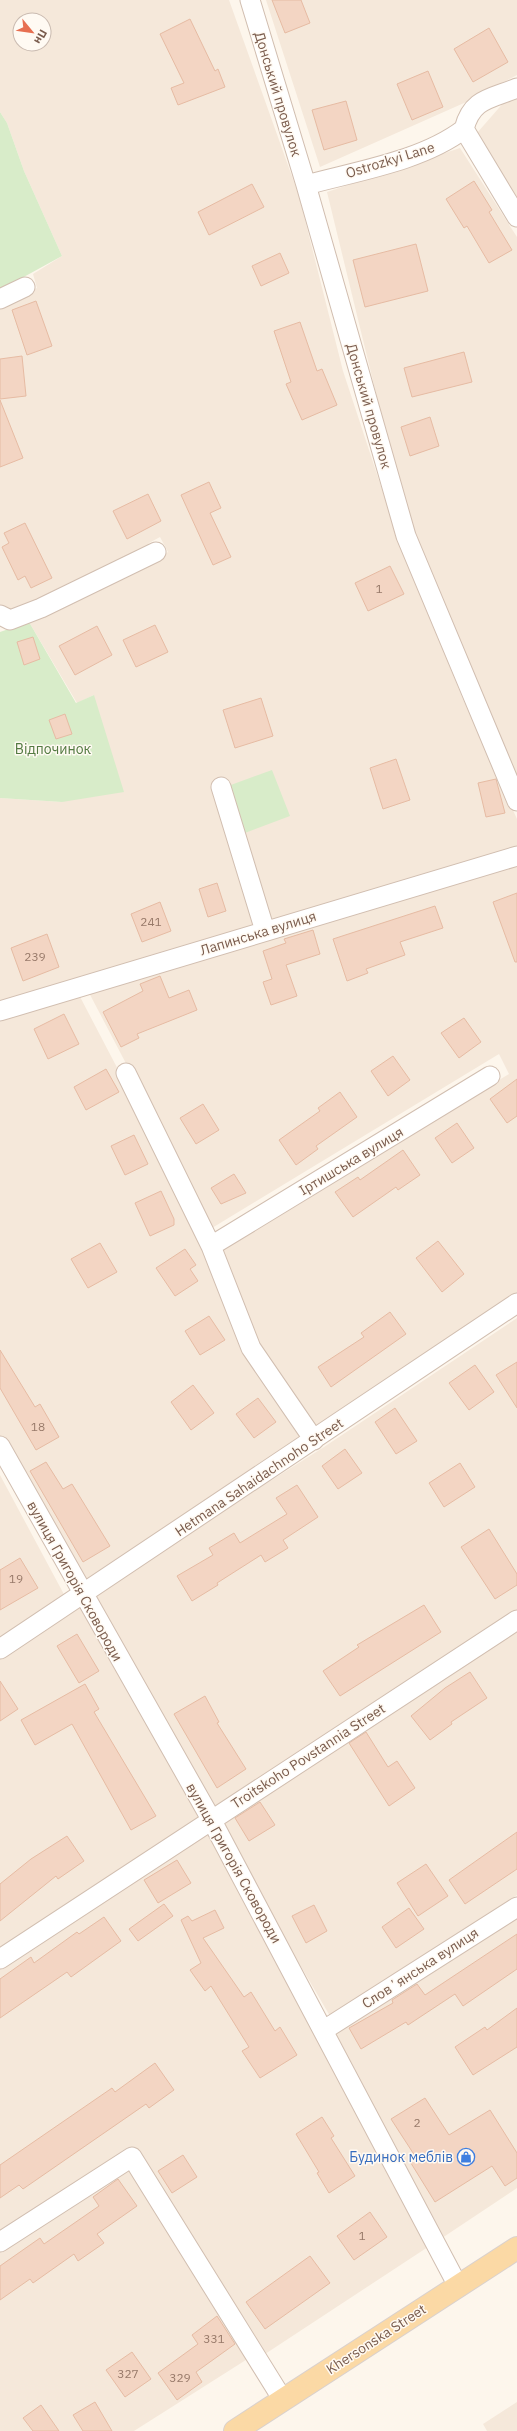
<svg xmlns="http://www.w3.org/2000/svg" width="517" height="2431" font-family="'IBM Plex Sans',sans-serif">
<rect width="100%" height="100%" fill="#fdf6ec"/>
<path fill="#f5e8da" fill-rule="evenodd" d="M0,0H229L299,196L343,371L398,538L462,697L517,819V849L0,1007V798L62,802L94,695L77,703L29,622L142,569L168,552L160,537L149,543L145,552L13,612L2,609L0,604V305L37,288L33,274L62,256L24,171L7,123L0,112ZM20,20H44V44H20Z
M266,0H517V75L464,103L320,167Z
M517,95V201L477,133L505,101Z
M460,148L517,237V790L410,533L327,192Z
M517,862V1295L317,1434L255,1346L217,1250L509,1074L499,1054L212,1228L86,987Z
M77,991L170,1169L304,1439L83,1590L0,1440V1017Z
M517,1318V1614L212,1816L88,1596L324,1447Z
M0,1475L67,1600L0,1644Z
M82,1600L206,1818L0,1948V1655Z
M517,1626V1895L330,2016L215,1820Z
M210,1822L434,2243L259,2358L133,2154L0,2237V1963Z
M517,1912V2188L436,2242L332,2026Z
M131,2160L249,2358L134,2431H0V2246Z
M517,2402V2431H487L483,2424Z"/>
<path fill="#d8ecc9" d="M0,112L7,123L24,171L62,256L0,290Z
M29,622L76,703L94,695L124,792L62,802L0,798V632Z
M272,770L290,816L245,833L228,786Z"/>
<path fill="#f3d5c3" stroke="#e6bba3" d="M272,0H301L310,23L285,33Z
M190,19L215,71L218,69L225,87L178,105L171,88L184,83L160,34Z
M489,28L508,62L473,82L454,49Z
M428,71L443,107L412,120L397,84Z
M346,101L357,140L324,150L312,110Z
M474,181L492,210L489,212L512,250L489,263L467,226L464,228L446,199Z
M252,184L264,207L209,235L198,212Z
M416,244L428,291L365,307L353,260Z
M280,253L289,273L261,286L252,266Z
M36,301L52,346L27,355L12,310Z
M300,322L317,371L322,369L337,405L302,420L286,384L291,382L274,331Z
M464,352L472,382L412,397L404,368Z
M22,356L26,396L0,399V359Z
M0,400L23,458L0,467Z
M430,417L439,446L410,456L401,427Z
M209,482L221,508L210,513L231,557L213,565L181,495Z
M148,494L161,521L127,539L113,511Z
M25,523L52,578L31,588L25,576L18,580L2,547L9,543L4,533Z
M390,566L404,594L368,611L355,583Z
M155,625L168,652L136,667L123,640Z
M97,626L112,655L75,675L59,646Z
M33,637L40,659L24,665L17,642Z
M261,698L273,736L235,748L223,710Z
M65,714L72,734L56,739L49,720Z
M396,759L410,800L383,809L370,768Z
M496,779L505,813L486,817L478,783Z
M217,883L226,911L208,917L199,889Z
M517,893V962H515L493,902Z
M160,902L171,931L142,942L131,914Z
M435,906L443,928L400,942L405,955L366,969L368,973L347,981L333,939Z
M313,930L320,954L286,965L297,996L271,1005L263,982L272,979L263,951L286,943L284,939Z
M47,934L59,967L23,981L11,948Z
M160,976L169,998L189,990L197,1010L137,1034L139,1038L121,1047L103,1012L143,991L140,984Z
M64,1014L79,1044L48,1059L34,1029Z
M464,1018L481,1042L459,1058L441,1033Z
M393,1056L410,1080L388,1096L371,1071Z
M106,1069L119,1092L86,1110L74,1087Z
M517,1079V1116L507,1123L490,1099Z
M340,1092L357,1117L316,1146L318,1149L296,1165L279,1140L320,1111L318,1108Z
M203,1104L219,1130L196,1144L180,1118Z
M457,1123L474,1148L452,1163L435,1138Z
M134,1135L148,1164L125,1175L111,1146Z
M403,1150L420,1175L398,1190L396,1187L353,1217L335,1192L358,1177L360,1180Z
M234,1174L246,1193L221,1204L211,1188Z
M161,1191L174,1219V1225L150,1236L135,1203Z
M438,1241L464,1274L442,1292L416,1258Z
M100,1243L117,1272L88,1288L71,1259Z
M185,1249L196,1265L190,1269L198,1281L175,1296L156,1268Z
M390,1312L406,1334L331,1387L318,1367L364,1337L361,1333Z
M209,1316L225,1340L200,1355L185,1331Z
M0,1350L35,1407L40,1404L59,1437L36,1450L0,1388Z
M517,1362V1408L496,1375Z
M475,1365L494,1392L469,1410L449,1383Z
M193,1385L214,1413L191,1430L171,1402Z
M258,1398L276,1422L254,1438L236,1414Z
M395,1408L417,1441L396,1454L375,1422Z
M345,1449L362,1473L338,1489L322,1466Z
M46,1462L63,1489L72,1484L110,1546L83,1562L30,1471Z
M460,1463L475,1487L444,1507L429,1483Z
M297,1485L318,1517L283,1540L288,1548L265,1562L261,1555L217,1583L218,1585L192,1601L177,1576L213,1555L209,1548L234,1533L240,1543L287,1514L276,1498Z
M489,1529L517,1574V1585L495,1599L461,1547Z
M20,1558L38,1588L0,1610V1570Z
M424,1605L441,1632L340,1696L323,1671L359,1647L357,1645Z
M77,1634L99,1671L79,1683L57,1646Z
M470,1672L487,1698L451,1722L452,1724L430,1740L411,1716L445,1688Z
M0,1681L18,1709L0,1721Z
M85,1684L99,1709L94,1712L156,1816L131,1830L72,1724L35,1745L21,1720Z
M205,1696L219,1722L217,1723L246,1769L217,1788L174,1714Z
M366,1732L388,1767L397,1761L415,1788L389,1806L349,1743Z
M260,1802L275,1825L249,1841L235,1818Z
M517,1832V1869L465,1904L449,1880Z
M67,1836L84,1861L58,1879L56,1876L0,1921V1884L31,1859Z
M177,1860L191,1883L158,1903L144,1880Z
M426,1864L448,1896L418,1916L397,1883Z
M164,1904L173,1916L138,1941L129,1929Z
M314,1905L327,1931L306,1943L292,1916Z
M409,1908L424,1929L396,1948L382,1927Z
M215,1910L224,1928L203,1938L244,1997L251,1992L275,2031L280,2027L297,2055L260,2078L242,2051L249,2047L211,1986L205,1991L190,1970L201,1963L181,1920L188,1916L192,1921Z
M104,1917L121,1941L71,1977L67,1972L0,2018V1979L31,1957L34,1963L77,1932L79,1934Z
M517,1934V1969L463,2006L455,1994L408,2025L406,2022L361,2049L349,2028L393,2003L392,2000L417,1984L425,1995Z
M517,2008V2047L473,2075L455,2047L485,2027L487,2030Z
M155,2063L174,2090L149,2108L146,2104L23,2189L19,2185L0,2198V2165L112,2088L115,2092Z
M425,2098L449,2135L490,2110L517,2153V2178L505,2186L492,2166L435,2202L409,2160L415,2156L391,2119Z
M322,2117L334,2136L331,2138L355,2176L329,2193L317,2173L319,2172L296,2134Z
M183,2155L197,2177L172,2193L158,2171Z
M118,2179L137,2206L97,2234L104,2243L78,2261L74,2254L33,2283L30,2279L0,2300V2266L40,2238L44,2244L99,2206L93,2197Z
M370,2212L387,2237L354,2260L337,2236Z
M310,2256L330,2283L265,2329L246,2302Z
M217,2316L235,2344L196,2372L202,2382L177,2400L158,2373L198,2344L192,2335Z
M132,2352L151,2379L125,2397L106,2370Z
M95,2402L112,2431H83L73,2415Z
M41,2405L59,2431H33L23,2418Z"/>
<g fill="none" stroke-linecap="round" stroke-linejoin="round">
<defs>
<path id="minor" d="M250,0L306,185L406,536L517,801
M464,129C472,98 491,99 517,88
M306,185C357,171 422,161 464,129L517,217
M0,299L25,287
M0,615L10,620L41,608L156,552
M221,787L265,931
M0,1011L517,856
M126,1073L211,1246L251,1348L314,1440
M211,1246L490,1076
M0,1446L211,1819L458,2286
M0,1649L517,1303
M0,1959L517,1620
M324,2030L517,1907
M0,2242L132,2157L283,2400"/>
<path id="major" d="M235,2431L517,2248"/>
</defs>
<use href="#minor" stroke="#d1beb0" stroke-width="21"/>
<use href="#major" stroke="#dad1cd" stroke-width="24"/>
<use href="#minor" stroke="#fff" stroke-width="19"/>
<use href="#major" stroke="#fbd9a5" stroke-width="22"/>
</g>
<defs>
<symbol id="shop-ring" viewBox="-11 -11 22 22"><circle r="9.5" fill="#fffaf3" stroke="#3f7fe0" stroke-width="1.5"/><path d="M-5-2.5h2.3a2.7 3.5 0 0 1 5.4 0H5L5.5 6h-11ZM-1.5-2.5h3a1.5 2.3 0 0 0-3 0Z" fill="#3f7fe0"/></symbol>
</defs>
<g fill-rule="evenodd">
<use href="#shop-ring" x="456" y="2147" width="20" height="20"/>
</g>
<g text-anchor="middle" stroke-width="3" stroke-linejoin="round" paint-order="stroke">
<g font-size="12" fill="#987a6a">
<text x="379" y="593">1</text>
<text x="151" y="926">241</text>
<text x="35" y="961">239</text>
<text x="38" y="1431">18</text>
<text x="16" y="1583">19</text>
<text x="417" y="2127">2</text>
<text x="362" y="2240">1</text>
<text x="214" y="2343">331</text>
<text x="128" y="2378">327</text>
<text x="180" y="2382">329</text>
</g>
<g font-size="14" fill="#7a5c4d" stroke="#fffaf3">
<text transform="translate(278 94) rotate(73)" y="5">Донський провулок</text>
<text transform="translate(390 160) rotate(-17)" y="5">Ostrozkyi Lane</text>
<text transform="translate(369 406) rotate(74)" y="5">Донський провулок</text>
<text transform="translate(258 933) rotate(-17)" y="5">Лапинська вулиця</text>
<text transform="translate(351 1161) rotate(-31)" y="5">Іртишська вулиця</text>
<text transform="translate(259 1477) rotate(-34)" y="5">Hetmana Sahaidachnoho Street</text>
<text transform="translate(75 1581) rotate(61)" y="5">вулиця Григорія Сковороди</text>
<text transform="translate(308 1756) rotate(-33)" y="5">Troitskoho Povstannia Street</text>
<text transform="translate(234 1863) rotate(61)" y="5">вулиця Григорія Сковороди</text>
<text transform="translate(420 1968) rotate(-33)" y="5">Словʼянська вулиця</text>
<text transform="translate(376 2339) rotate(-33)" y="5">Khersonska Street</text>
</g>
<g font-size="14" fill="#537a41" stroke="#fffaf3">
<text x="53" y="754">Відпочинок</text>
</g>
<g font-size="14" fill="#366cbe" stroke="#fffaf3" text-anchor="end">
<text x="453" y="2162">Будинок меблів</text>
</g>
</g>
<g transform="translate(32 32) rotate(119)"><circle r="19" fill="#fffaf3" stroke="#cabbb1"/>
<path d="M0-3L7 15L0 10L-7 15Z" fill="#e76f51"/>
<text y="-6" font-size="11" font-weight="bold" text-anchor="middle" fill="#7a5c4d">Пн</text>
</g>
</svg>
